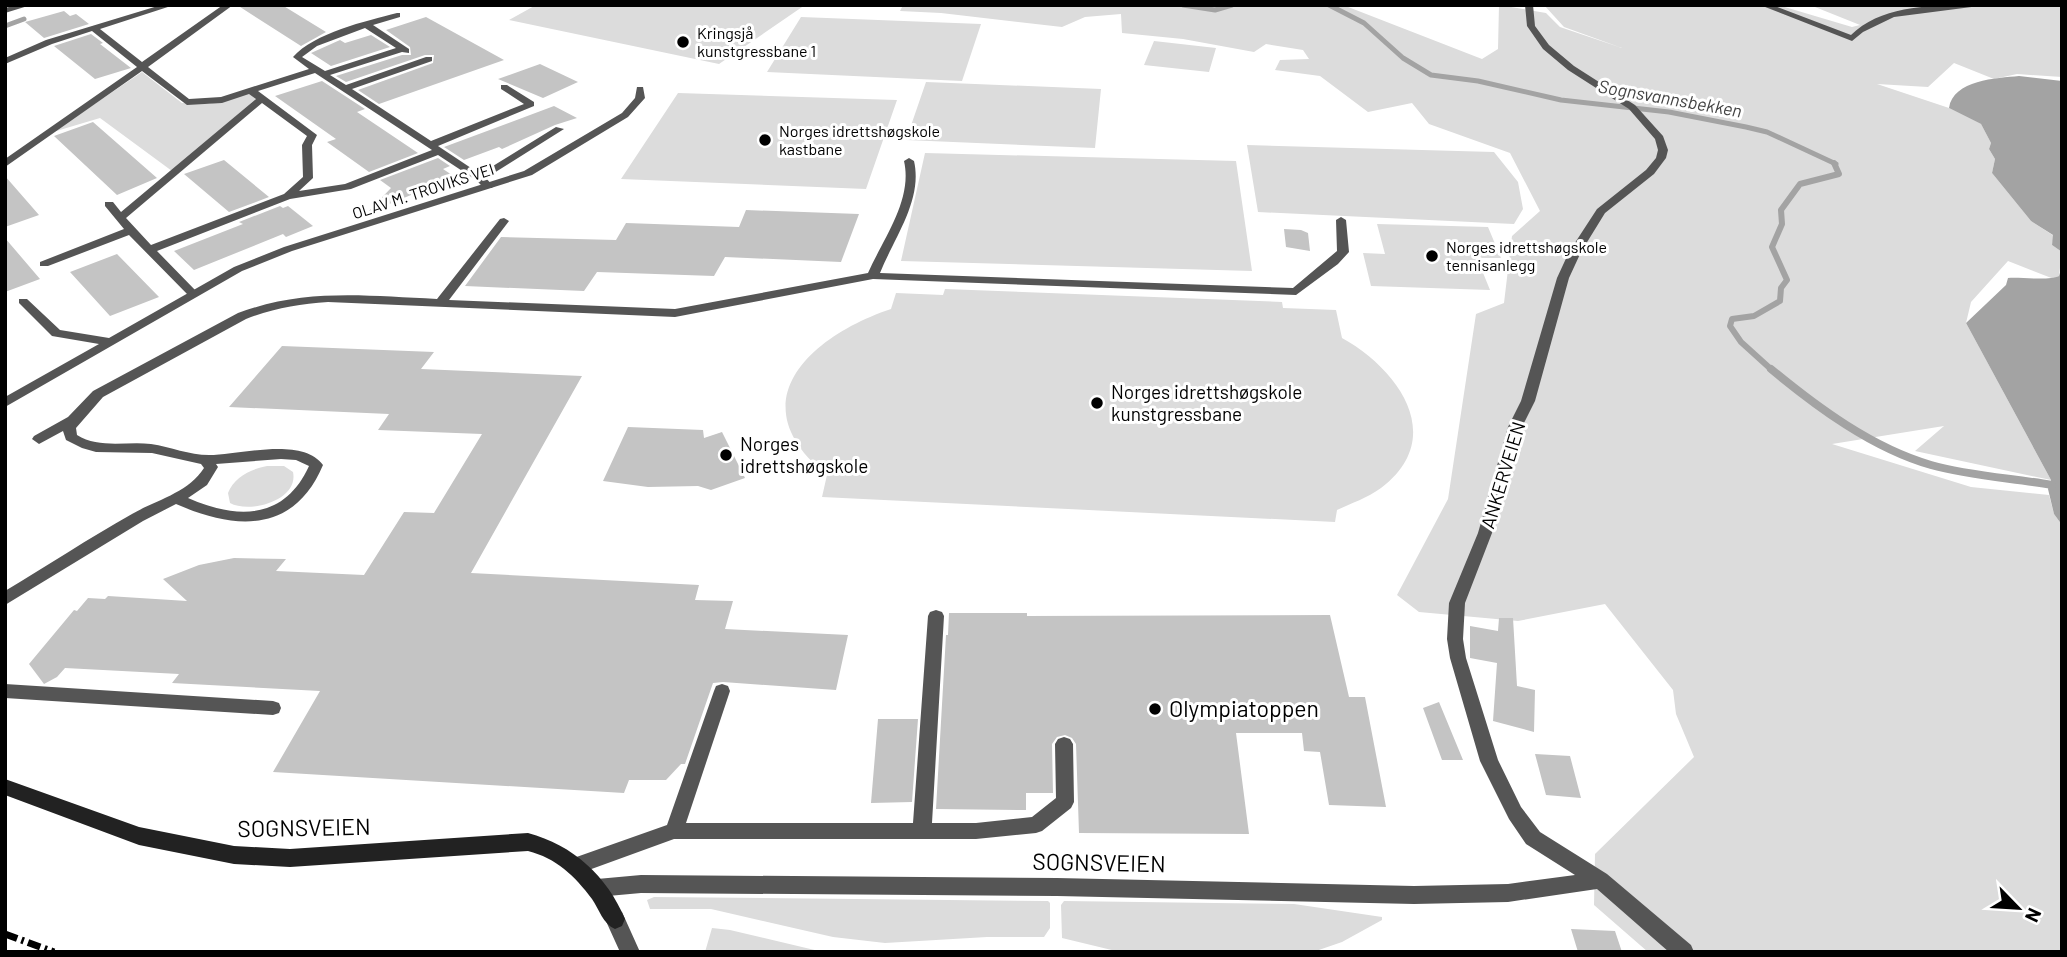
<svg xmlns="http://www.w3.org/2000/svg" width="2067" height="957" font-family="Barlow,sans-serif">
<rect width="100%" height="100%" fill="#fff"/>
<path fill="#dcdcdc" d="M536,5H805L719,64L509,20Z
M903,5H1343L1482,59L1498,49L1499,5L1546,13L1560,27L1622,48L1564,27L1544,5H1778L1852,27L1860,25L1810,5H2062V77L2017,74L1994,79L1954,63L1928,87L1877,84L1949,108L1981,124L1991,143L1989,149L1995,159L1992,173L2031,221L2054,236L2052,245L2062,252L2059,276L2054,279L2008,261L1971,302L1966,323L2051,480L1915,451L1944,426L1832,444L1971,487L2049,495L2054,514L2062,525V952H1648L1594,905L1595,854L1694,757L1676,714L1673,690L1605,604L1518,621L1419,612L1397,595L1448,499L1476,314L1504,303L1512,236L1540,211L1510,153L1429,124L1412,103L1368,112L1320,76L1275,70L1280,60L1309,59L1303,50L1266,44L1254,52L1183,39L1122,33L1121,14L1085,17L1062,27L941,13L900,11Z
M801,17L981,24L962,81L767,72Z
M1154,41L1216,48L1209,72L1144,65Z
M142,72L182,103L209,104L250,93L257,98L172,171L100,118L53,132Z
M926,82L1101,89L1095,148L906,140Z
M678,93L897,100L866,189L621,179Z
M1247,145L1494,152L1518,182L1523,209L1514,224L1258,212Z
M925,153L1236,161L1252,271L901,261Z
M1377,224L1488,227L1501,258H1477L1490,290L1371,286L1363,253L1385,254Z
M945,289L1282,302L1283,308L1336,310L1342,338C1398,369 1448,437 1381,488C1367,498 1352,503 1337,510L1335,522L822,497L827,475C737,403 810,336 891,309L896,293L943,295Z
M267,466H284L293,472C299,500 250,514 230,503L228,493C234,477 251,469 267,466Z
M654,897L1048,901L1050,903V928L1044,937H987L885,943L833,937L711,909H650L647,900Z
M1064,901L1294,904L1382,917V920L1342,942L1313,952H1120L1062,938L1061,905Z
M712,928L730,930L823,952H705Z"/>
<path fill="#a3a3a3" d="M2019,76L2062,81V252L2052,245L2053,235L2031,221L1992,173L1995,159L1989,149L1991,143L1981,124L1949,108C1953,80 1997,78 2019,76Z
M2062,266V525L2054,514L2048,489L2051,480L1966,323L2006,285L2008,278C2022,277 2049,281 2059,276Z"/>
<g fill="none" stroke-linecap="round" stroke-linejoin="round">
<path stroke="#a3a3a3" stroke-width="5" d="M1183,5L1215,10L1232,5
M1329,5L1364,23L1403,58L1431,75L1478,81L1561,100L1669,112L1746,127L1767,132L1836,164
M5,26L24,19"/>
<path stroke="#a3a3a3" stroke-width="6" d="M1773,371L1741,342L1730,326L1732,319L1754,316L1780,301L1781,288L1787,280L1772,247L1782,224L1781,210L1800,184L1839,174L1834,163"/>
<path stroke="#a3a3a3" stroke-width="8" d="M1771,369C1817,407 1872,448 1931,465C1970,476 2012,478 2052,485"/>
</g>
<path fill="#c4c4c4" d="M237,5H282L326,32L301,46Z
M64,11L70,16L76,14L89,24L44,38L25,22Z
M426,17L504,60L379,104L358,90L433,63L434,55H425L346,82L336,76L402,55H411L410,47L386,30Z
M91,34L103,43L100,44L131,68L95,79L54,46Z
M371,35L390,47L331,66L311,53L340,40L345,43Z
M540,64L578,82L543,98L498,79Z
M322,81L365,109L357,112L418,153L369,172L327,142L336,139L275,96Z
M554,106L577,118L555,125L502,149L499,147L464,160L444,147Z
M93,122L157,178L117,195L54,136Z
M438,158L450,166L443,169L455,177L367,213L391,188L380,180Z
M224,160L269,197L229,212L184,174Z
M5,176L39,215L5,227Z
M280,206L283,208L288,206L313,226L286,237L283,234L194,270L174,251L243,224L239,222Z
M746,210L859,214L841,262L725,257L714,276L597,272L584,291L465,286L501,237L616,240L626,223L739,227Z
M1284,229L1301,230L1308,233L1310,251L1286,247Z
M5,238L40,279L5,292Z
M117,254L159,297L110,316L70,272Z
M282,346L434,352L421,369L582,376L471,573L699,585L695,600L733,601L725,629L848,635L836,690L723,682L713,683L685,764H681L666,780H629L624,793L273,772L320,691L172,683L179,674L65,668L57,677L44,684L29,664L74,610L77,611L88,598L105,599L108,596L187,601L163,579L199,565L234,558L286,559L276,571L364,575L404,512L434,513L482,434L378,430L389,414L229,407Z
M628,427L703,430L704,438L722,432L745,478L711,490L698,486L648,487L603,481Z
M949,613H1027V616L1330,615L1349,697H1365L1386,807L1329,805L1320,752L1304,751L1302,733H1236L1249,834L1079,833L1076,744L1072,738L1065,735L1057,737L1052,744L1053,793H1026V810L936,809L946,635H948Z
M1499,618H1513L1517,686L1535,690L1534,732L1493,721L1497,663L1470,658V626L1498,631Z
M1439,702L1463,760H1442L1423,708Z
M878,719H918L912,802L871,803Z
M1535,754L1570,756L1581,798L1546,795Z
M1571,929L1615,931L1622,952H1578Z"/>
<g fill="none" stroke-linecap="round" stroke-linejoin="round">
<path fill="#555" fill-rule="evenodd" d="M17,5H31L5,13V8Z
M161,5H174L100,29L142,62L223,5H233L148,67L189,99L221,97L309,69L293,57C314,33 366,21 397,13H400V17L373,25L409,49V53L402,52L330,75L346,85L426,57H432V61L352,89L431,141L524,104L501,89V85H507L534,102V106L438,146L480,174L556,127L564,129L486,178L493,186L492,188H484L476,180L438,155L351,189L290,199L157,251L197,292V296H189L129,235L48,266H40V262L124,229L105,206V202H113L121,212L256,99L249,94L222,103L187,105L142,71L5,167V159L137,67L92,31L52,44L5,64V58L46,40ZM365,28L396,48L325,71L302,57L317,46ZM315,73L432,150L345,184L299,191L313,178L312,145L317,135L258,91ZM262,103L307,136L302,145L303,177L284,194L151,245L126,218Z
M1525,5H1533L1535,26L1549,45L1574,66L1635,105L1663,136L1668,150L1666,158L1654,174L1605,213L1581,252L1569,278L1535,401L1522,427L1492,533L1465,603L1463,639L1466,658L1498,760L1521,807L1540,832L1607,874L1691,945L1694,952H1669L1597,889L1508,902L1414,904L1057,896L641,893L597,897L590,894L587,888L590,882L597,879L641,875L1057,878L1414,886L1508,884L1575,875L1526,844L1509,819L1480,761L1450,658L1447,639L1449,603L1478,533L1508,427L1521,401L1557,278L1569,252L1597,209L1646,170L1656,158L1658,150L1655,139L1629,109L1568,70L1543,49L1527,26Z
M1760,5H1772L1851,35C1884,2 1944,5 1987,5L1894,17L1863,32L1852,41Z
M909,158L914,161C923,200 894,238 880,273L1293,288L1337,251L1336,220L1341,217L1346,220L1349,252L1338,264L1296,295L873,279L675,317L328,302C299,304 274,308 246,319L103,397L76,428L77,435C99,449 127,441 151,444C171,447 189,455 209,455C240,455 302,436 323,465C294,534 235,530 176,504L143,521L5,605V591C47,566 89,538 132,514C156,500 188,493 204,468L201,464L152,453L96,452L82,448L66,440L63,431L39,444L32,439L34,436L68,417L93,391L238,313C306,288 366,296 437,299L500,219L504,218L509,221L449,300L675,309L868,273C883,239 913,200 904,161ZM281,459L296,460L309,466C284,521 236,519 188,498L207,485L218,467L216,464Z
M936,610L942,612L944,616L932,823H976L1032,817L1056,798L1055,744L1058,739L1064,737L1070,739L1073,744L1074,802L1071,808L1042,831L1036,833L976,839H674L575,875L568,872L566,866L568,860L667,825L714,691L716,686L722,684L728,686L730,691L686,823H913L928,616L930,612Z
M5,684L273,701L279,703L281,708L279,713L273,715L5,698Z
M615,909L622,912L640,952H620L605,919L608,912Z"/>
<path fill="#555" fill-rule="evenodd" d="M637,87H643L645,98L628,117L532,175L292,251L242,271L5,407V397L99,344L52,336L19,303V299H27L60,330L109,338L234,267L284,247L524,171L622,113L635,98Z"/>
<path fill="#222" fill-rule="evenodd" d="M5,779L139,827L234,846L290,849L528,833C573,845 607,876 625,919L622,926L615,929C603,924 599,909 592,899C575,876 556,858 528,851L290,867L234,864L139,845L5,795Z"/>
<path stroke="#000" stroke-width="7" stroke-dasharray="13 4.5 2.5 4.5" stroke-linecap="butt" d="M5,934L54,952"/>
</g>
<g fill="#000" stroke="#fff" stroke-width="2.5">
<circle cx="683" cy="42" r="7"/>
<circle cx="765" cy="140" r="7"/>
<circle cx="1432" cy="256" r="7"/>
<circle cx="1097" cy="403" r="7"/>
<circle cx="726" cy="455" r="7"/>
<circle cx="1155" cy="709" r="7"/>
</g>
<g text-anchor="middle" stroke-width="6" stroke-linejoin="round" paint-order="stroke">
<g font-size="16" fill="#000" stroke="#fff" text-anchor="start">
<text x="697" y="39">Kringsjå<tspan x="697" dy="18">kunstgressbane 1</tspan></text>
<text x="779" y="137">Norges idrettshøgskole<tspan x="779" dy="18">kastbane</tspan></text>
<text x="1446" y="253">Norges idrettshøgskole<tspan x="1446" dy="18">tennisanlegg</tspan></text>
</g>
<g font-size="16" fill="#000" stroke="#fff">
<text transform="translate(423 191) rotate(-18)" y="6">OLAV M. TROVIKS VEI</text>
</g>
<g font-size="18" font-style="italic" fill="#444" stroke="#fff">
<text transform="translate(1670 99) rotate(10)" y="6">Sognsvannsbekken</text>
</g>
<g font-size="19" fill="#000" stroke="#fff" text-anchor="start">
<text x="1111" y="399">Norges idrettshøgskole<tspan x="1111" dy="22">kunstgressbane</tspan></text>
<text x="740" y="451">Norges<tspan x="740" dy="22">idrettshøgskole</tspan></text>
</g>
<g font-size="19" fill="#000" stroke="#fff">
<text transform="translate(1503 475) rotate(-73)" y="7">ANKERVEIEN</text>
</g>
<g font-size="23" fill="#000" stroke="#fff" text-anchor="start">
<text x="1169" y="717">Olympiatoppen</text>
</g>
<g font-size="23" fill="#000" stroke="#fff">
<text transform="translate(304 828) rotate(-1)" y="8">SOGNSVEIEN</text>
<text transform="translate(1099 863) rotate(1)" y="8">SOGNSVEIEN</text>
</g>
</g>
<rect width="2067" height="957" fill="none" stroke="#000000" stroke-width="14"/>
<g transform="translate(2018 908) rotate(115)" stroke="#ffffff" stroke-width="5" paint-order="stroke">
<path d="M0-5L12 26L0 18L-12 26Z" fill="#000000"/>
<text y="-10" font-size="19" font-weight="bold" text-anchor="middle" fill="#000000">N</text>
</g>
</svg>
